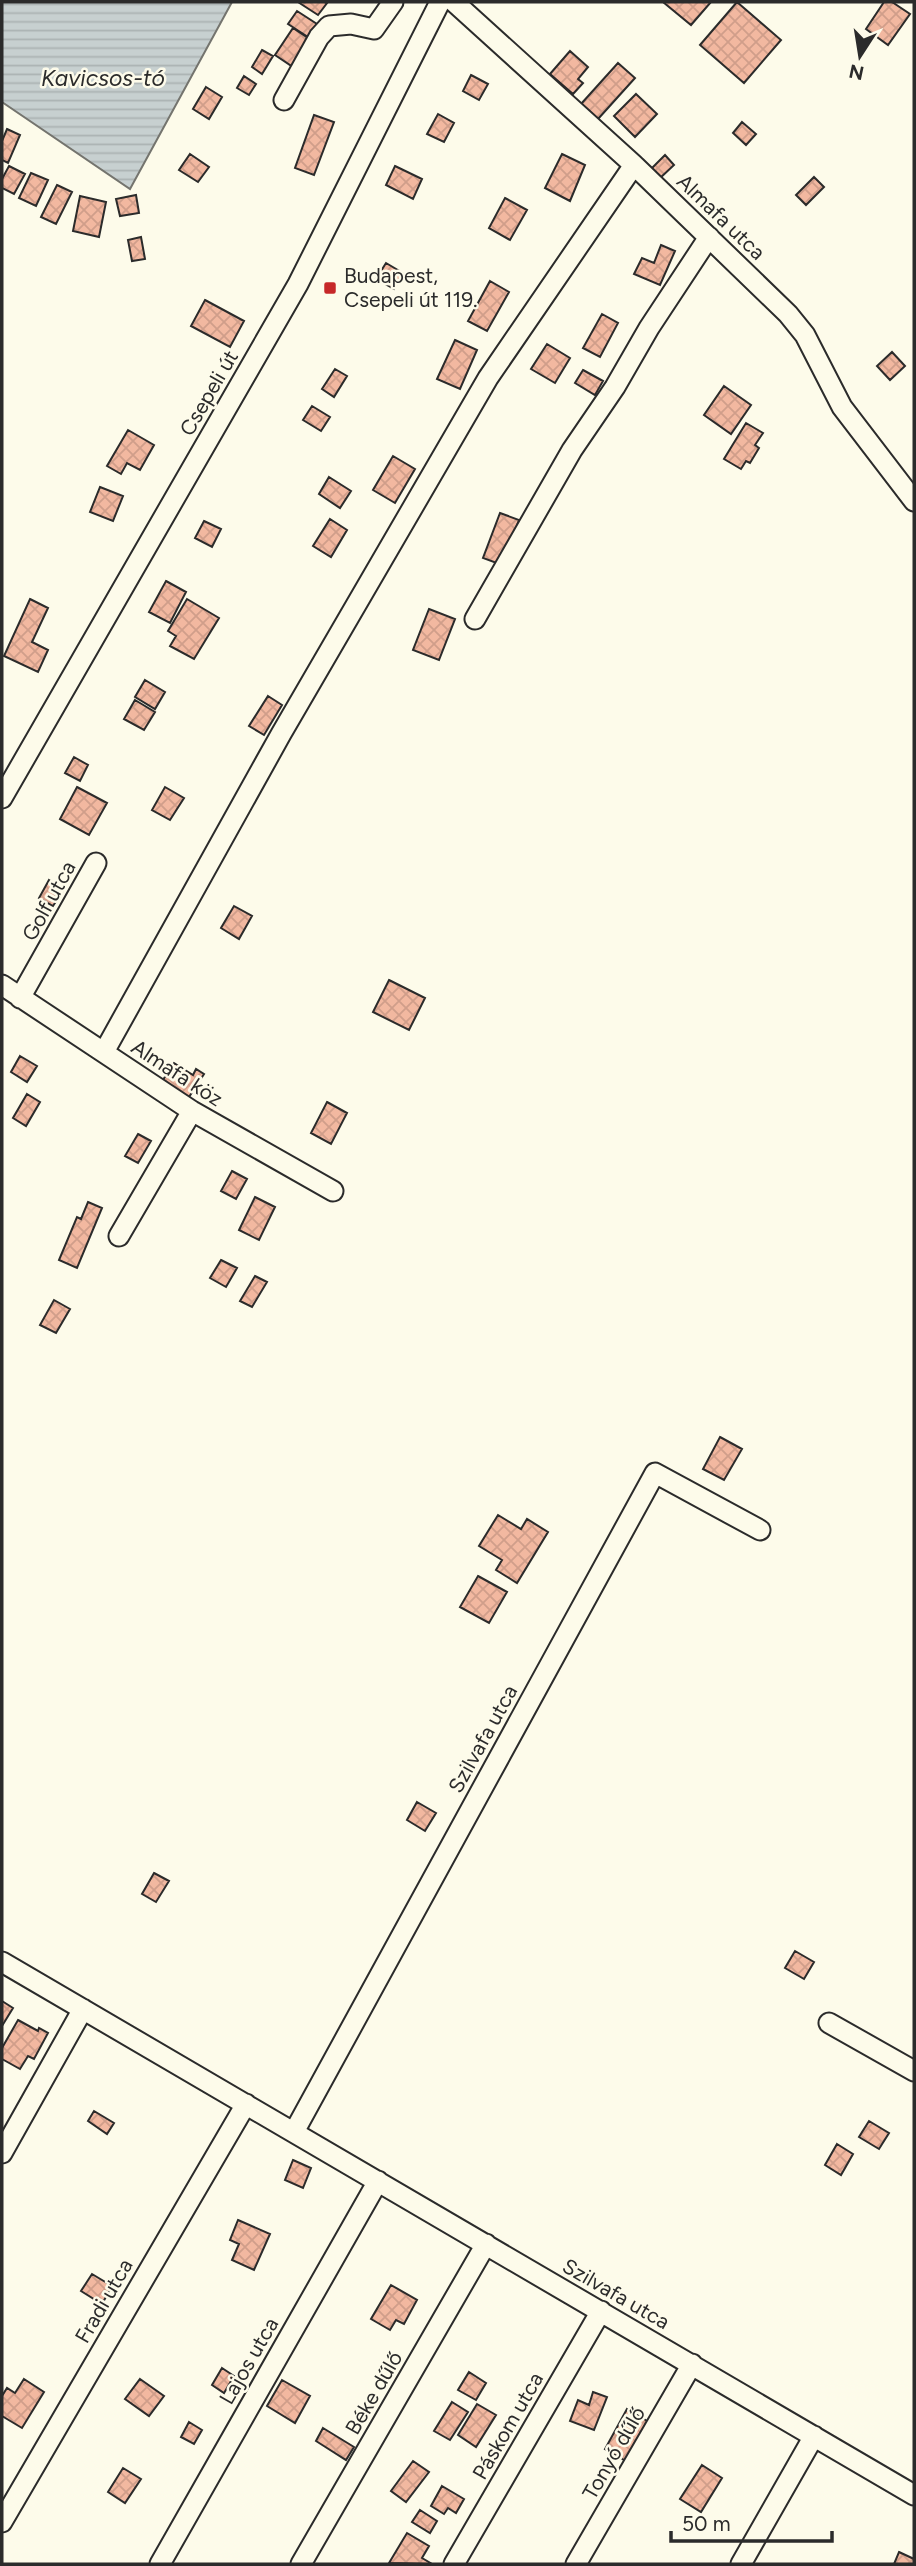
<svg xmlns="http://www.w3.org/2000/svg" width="916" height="2566" font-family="Figtree,sans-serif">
<defs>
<pattern id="water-rules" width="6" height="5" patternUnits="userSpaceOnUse" patternTransform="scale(1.75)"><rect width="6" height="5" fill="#c7d0d0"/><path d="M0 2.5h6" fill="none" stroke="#abb3b3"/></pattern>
<pattern id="building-cross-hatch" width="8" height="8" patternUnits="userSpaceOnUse" patternTransform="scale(1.75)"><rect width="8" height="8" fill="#f2b8a0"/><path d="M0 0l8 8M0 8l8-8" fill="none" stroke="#d09e8a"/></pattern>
</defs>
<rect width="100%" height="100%" fill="#fdfbea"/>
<path fill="url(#water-rules)" stroke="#74746e" stroke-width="2" d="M2,2H232L130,189L2,102Z"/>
<path fill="url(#building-cross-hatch)" stroke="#2b2b2b" stroke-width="2" d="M298,2H325L327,3L318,15Z
M663,2H711L691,25Z
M737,2L781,40L744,83L700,45Z
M884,2H892L910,14L888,45L866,29Z
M297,11L317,24L308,37L288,24Z
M293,28L311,40L293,67L275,55Z
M262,50L273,56L262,74L252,67Z
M570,51L588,67L578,79L583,83L573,94L550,74Z
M618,63L635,78L598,119L581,104Z
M471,75L488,84L479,100L463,91Z
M244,76L256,84L249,95L237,88Z
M206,87L222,97L209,119L193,109Z
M636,94L657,114L635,137L614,116Z
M438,114L454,123L444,142L427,134Z
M314,115L334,122L314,175L295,168Z
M742,122L756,134L746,145L733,133Z
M7,129L20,135L8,163L2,160V141Z
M190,154L209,167L198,182L179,170Z
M562,154L585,165L570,201L545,188Z
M665,155L674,165L659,179L650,170Z
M9,166L25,174L14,194L2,188V179Z
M395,166L422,179L413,199L386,185Z
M31,173L48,180L36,206L19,198Z
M814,177L824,187L806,205L796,195Z
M57,185L72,192L56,224L41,217Z
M136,195L139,213L120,216L116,199Z
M80,196L106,202L99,237L73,231Z
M505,198L527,210L510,240L489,228Z
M141,237L145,259L132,261L128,240Z
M661,245L675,251L660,285L634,274L642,258L654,263Z
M386,263L403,273L394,289L376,279Z
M490,281L509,292L487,331L468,321Z
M205,300L244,321L230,347L191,326Z
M602,314L618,323L600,357L583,348Z
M455,340L477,350L460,389L437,379Z
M547,344L570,358L555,383L531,369Z
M892,352L905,366L890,380L877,366Z
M335,369L347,376L334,397L322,389Z
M583,370L603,381L595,395L575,383Z
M724,386L751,405L731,434L704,415Z
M312,406L330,417L321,431L303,420Z
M746,423L763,433L755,445L759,448L750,463L746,461L741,469L724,459Z
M128,430L154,445L140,470L127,463L121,474L107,466Z
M393,456L415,469L395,503L373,490Z
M329,477L351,491L340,508L319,494Z
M100,487L123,496L113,521L90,512Z
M500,513L519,520L502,565L483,558Z
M330,519L347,530L331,557L313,546Z
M204,521L221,529L212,547L195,538Z
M166,581L186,592L170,623L149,612Z
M30,599L48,608L32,642L48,650L38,672L4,656Z
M187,599L219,618L194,659L170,646L176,636L168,631Z
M429,609L455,619L439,660L413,650Z
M145,680L165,692L155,709L135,697Z
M268,696L282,705L264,735L249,726Z
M135,700L155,712L144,730L124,719Z
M74,757L88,765L80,781L65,773Z
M77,787L107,803L89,835L60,819Z
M165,787L184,798L170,820L152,810Z
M49,880L64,889L53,906L39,898Z
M234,906L252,916L239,939L221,928Z
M389,980L425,998L409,1030L373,1012Z
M20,1056L37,1066L27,1082L11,1072Z
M174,1063L193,1075L196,1069L204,1074L187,1100L161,1083Z
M27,1094L40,1102L26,1126L13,1118Z
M327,1102L347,1113L331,1144L311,1133Z
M138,1134L151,1141L138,1163L125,1156Z
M232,1171L247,1179L236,1199L221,1191Z
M255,1197L275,1207L259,1240L239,1230Z
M88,1202L102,1208L77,1268L59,1260L77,1217L81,1219Z
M221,1260L237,1268L226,1287L210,1278Z
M255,1276L267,1282L252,1307L240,1301Z
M54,1300L70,1309L56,1333L40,1325Z
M720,1437L742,1449L724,1480L703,1469Z
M498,1515L521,1529L527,1519L548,1532L517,1583L496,1570L502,1560L479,1546Z
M478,1576L507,1592L489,1623L460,1607Z
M417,1802L436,1813L425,1831L407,1820Z
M154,1873L169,1881L156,1902L142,1894Z
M795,1951L814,1962L804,1979L785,1968Z
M2,2001L13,2008L2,2026Z
M18,2020L38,2031L39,2028L48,2033L34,2059L28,2056L20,2069L2,2059V2048Z
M94,2111L114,2123L107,2134L88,2121Z
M869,2121L889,2133L879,2149L859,2137Z
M837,2144L853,2154L841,2175L825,2165Z
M293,2160L311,2168L303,2188L285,2180Z
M238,2220L270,2234L254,2270L232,2260L239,2244L230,2240Z
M92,2274L112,2286L102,2304L81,2291Z
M391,2285L417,2300L404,2324L396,2320L390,2330L371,2319Z
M222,2368L234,2376L224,2393L212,2385Z
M469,2372L486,2383L476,2400L458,2390Z
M24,2379L44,2392L22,2428L2,2416V2396L7,2388L15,2393Z
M140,2379L164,2396L149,2416L125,2399Z
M282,2380L310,2396L295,2423L267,2406Z
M593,2392L607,2397L594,2430L570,2421L578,2400L589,2405Z
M452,2402L468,2412L450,2440L434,2431Z
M477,2404L496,2415L476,2447L458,2435Z
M627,2409L654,2425L631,2464L605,2449Z
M189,2422L202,2430L194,2444L181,2437Z
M323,2428L354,2447L346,2460L316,2441Z
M413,2461L429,2472L406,2502L391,2491Z
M702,2465L722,2478L701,2512L680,2499Z
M123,2468L141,2479L125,2503L108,2492Z
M442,2486L464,2499L456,2513L448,2508L444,2514L431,2506Z
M420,2510L437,2521L430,2533L412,2522Z
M407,2533L429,2546L422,2558L432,2564L389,2563Z
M899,2552L914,2559V2564H894Z"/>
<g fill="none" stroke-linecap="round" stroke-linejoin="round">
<defs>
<path id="street" d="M454,2L634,165L788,314L805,335L842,407L914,501
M284,100L319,37L329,26L351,24L374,29L393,2
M475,619L572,450L615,387L649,328L709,237
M2,798L298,284L440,2
M2,985L192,1111L333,1191
M20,998L96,863
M104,1052L281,734L488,378L634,165
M119,1236L192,1111
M2,1962L914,2495
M829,2023L914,2071
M294,2132L655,1473L760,1530
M2,2153L83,2009
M2,2522L246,2104
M160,2564L378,2181
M301,2564L486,2244
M454,2564L601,2311
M576,2564L692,2364
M741,2564L814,2436"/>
</defs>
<use href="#street" stroke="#2b2b2b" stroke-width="23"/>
<use href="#street" stroke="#fdfbea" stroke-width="19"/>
</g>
<rect fill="#c62828" stroke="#fdfbea" stroke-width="2.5" x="323" y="281" width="14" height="14" rx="3.5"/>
<g text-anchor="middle" stroke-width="5" stroke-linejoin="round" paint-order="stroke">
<g font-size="21" fill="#2b2b2b" stroke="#fdfbea">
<text transform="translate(721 217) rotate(44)" y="7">Almafa utca</text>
<text transform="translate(209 393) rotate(-60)" y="7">Csepeli út</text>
<text transform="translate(49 901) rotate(-61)" y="7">Golf utca</text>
<text transform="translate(177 1073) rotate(33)" y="7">Almafa köz</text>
<text transform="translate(483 1739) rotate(-61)" y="7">Szilvafa utca</text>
<text transform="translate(616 2294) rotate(30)" y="7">Szilvafa utca</text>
<text transform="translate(104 2301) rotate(-60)" y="7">Fradi utca</text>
<text transform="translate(249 2361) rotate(-60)" y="7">Lajos utca</text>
<text transform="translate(374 2393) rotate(-60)" y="7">Béke dűlő</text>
<text transform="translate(508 2426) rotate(-60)" y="7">Páskom utca</text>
<text transform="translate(614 2453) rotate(-60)" y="7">Tonyó dűlő</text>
</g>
<g font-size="21" fill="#2b2b2b" stroke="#fdfbea" text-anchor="start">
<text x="344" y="283">Budapest,<tspan x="344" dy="24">Csepeli út 119.</tspan></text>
</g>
<g font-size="23" font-style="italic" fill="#2b2b2b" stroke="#fdfbea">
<text x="103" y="86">Kavicsos-tó</text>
</g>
</g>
<rect width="916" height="2566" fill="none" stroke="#2b2b2b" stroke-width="7"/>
<g transform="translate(860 56) rotate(192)" stroke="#fdfbea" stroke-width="5" paint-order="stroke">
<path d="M0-5L12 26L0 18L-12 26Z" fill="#2b2b2b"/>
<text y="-10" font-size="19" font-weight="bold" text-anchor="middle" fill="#2b2b2b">N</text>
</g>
<path d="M671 2531v10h161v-10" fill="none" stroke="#2b2b2b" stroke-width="3.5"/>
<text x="682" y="2531" font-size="21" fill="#2b2b2b" stroke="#fdfbea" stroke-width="5" paint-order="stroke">50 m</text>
</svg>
